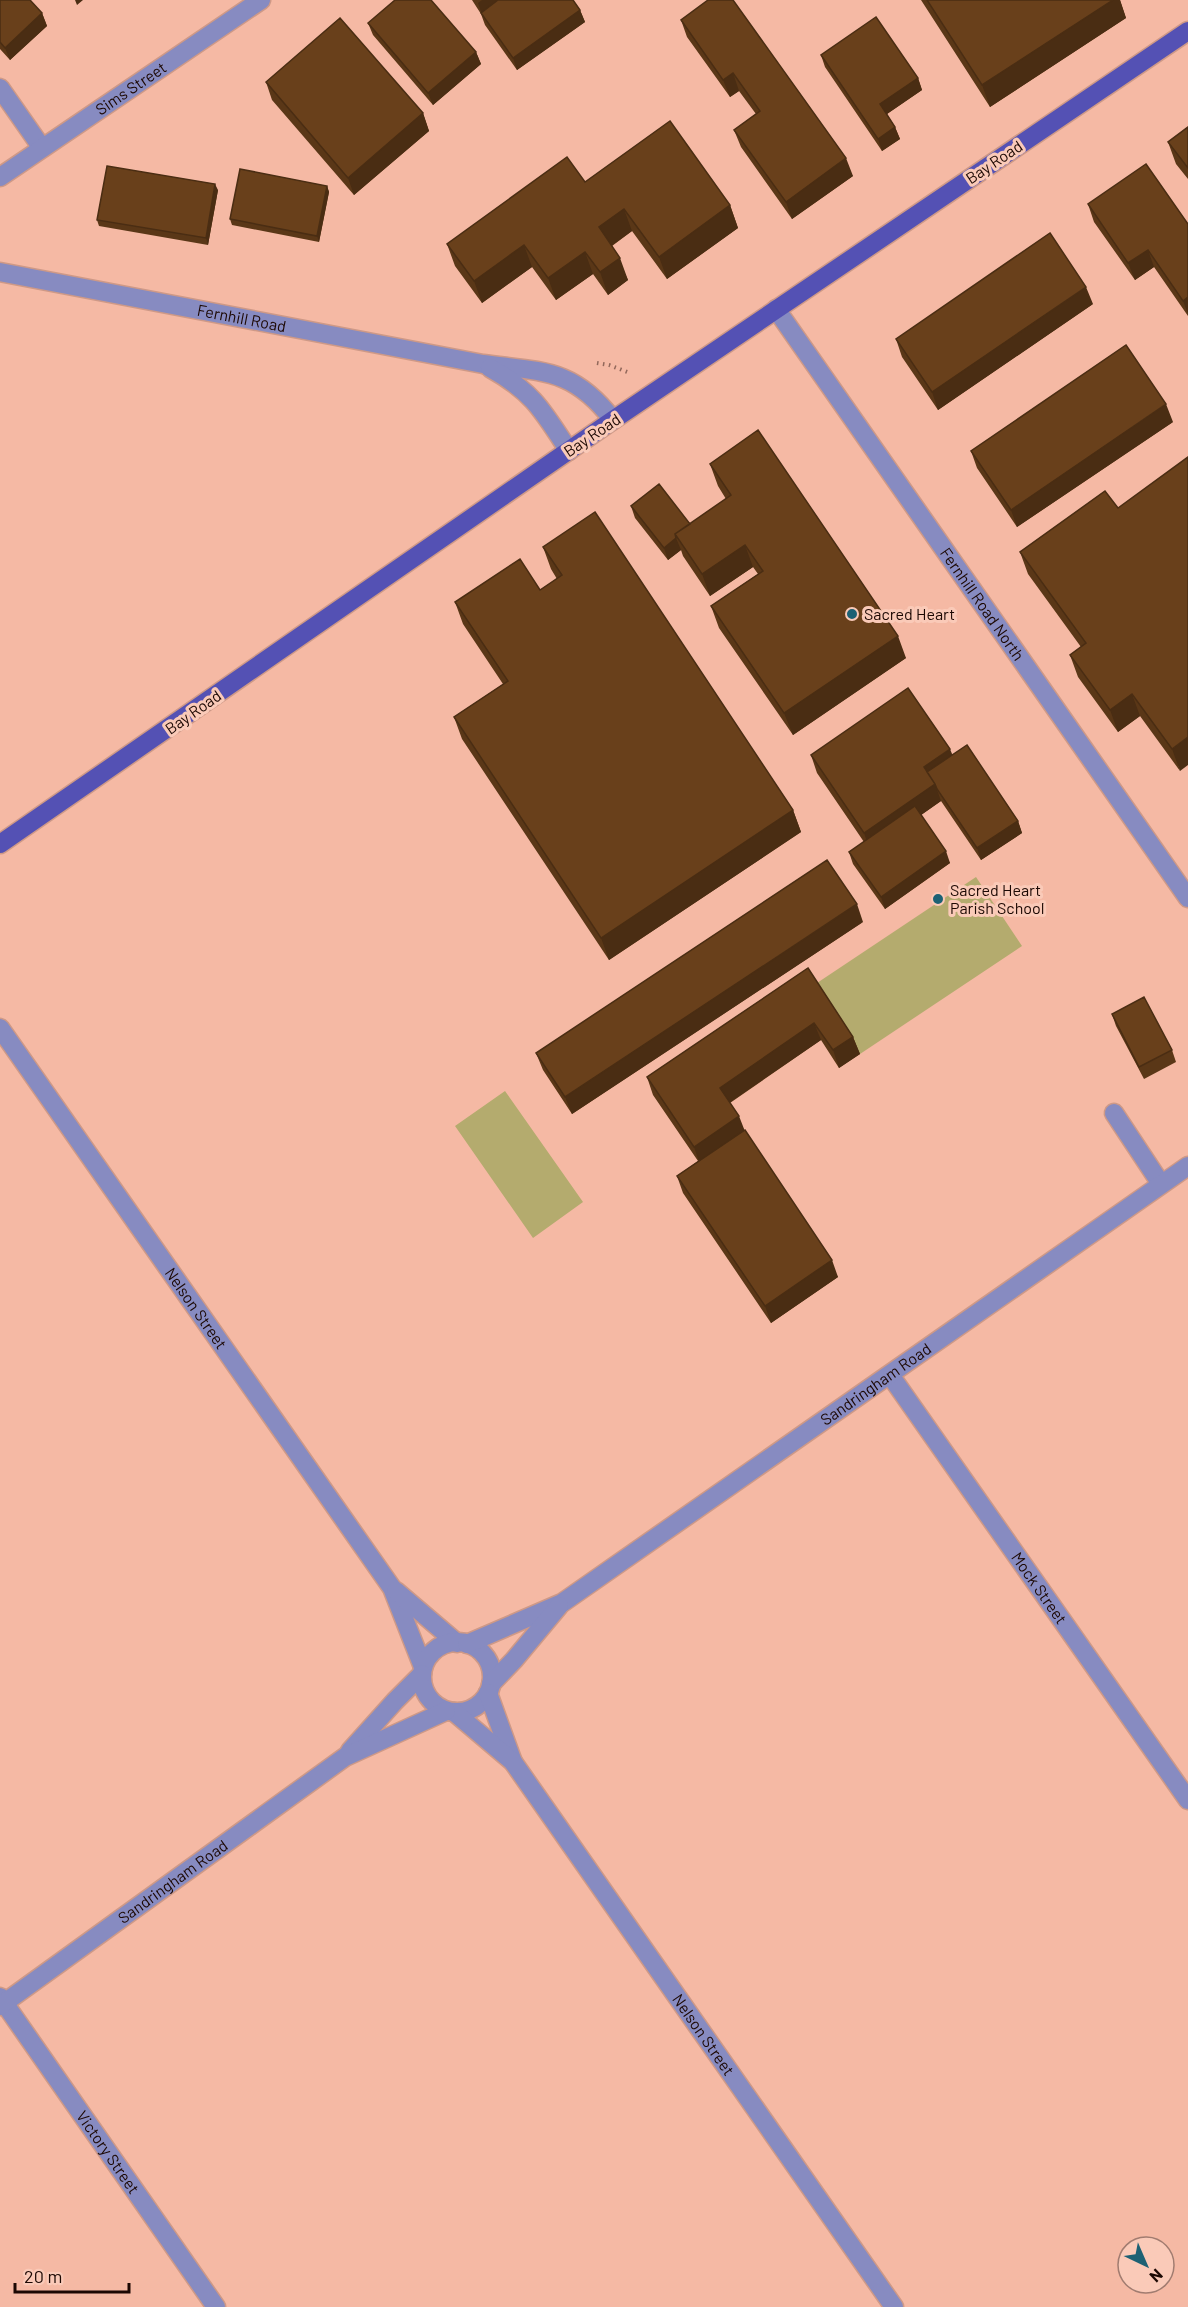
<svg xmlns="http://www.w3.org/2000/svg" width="1188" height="2307" font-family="Barlow,sans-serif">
<rect width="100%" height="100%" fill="#f5b9a4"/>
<path fill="#b4ab6e" d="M976,877L1022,946L860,1054L814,985Z
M505,1091L583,1202L533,1238L455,1126Z"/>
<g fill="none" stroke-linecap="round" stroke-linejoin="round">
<defs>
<g id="minor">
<path d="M0,88L42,148"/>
<path id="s1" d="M0,177L261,0"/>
<path id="s2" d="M0,272L483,364C543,372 573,368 613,420"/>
<path id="s3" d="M776,309L1188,898"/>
<path d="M490,368C533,392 543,411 569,451"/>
<path id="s4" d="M0,1028L392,1588L423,1667"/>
<path d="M1114,1113L1161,1184"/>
<path id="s5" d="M890,1375L1188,1800"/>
<path d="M396,1591L457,1643"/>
<circle cx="457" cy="1677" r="35"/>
<path id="s6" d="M467,1644L562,1603L1188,1166"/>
<path d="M491,1684L514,1660L559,1606"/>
<path d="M488,1693L513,1762"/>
<path id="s7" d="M454,1712L513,1762L894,2307"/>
<path d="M350,1751L395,1701L422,1674"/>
<path id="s8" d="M0,1997L216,2307"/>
<path id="s9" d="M0,2006L345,1757L446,1711"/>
</g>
<path id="major" d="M0,844L613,420L1188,31"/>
</defs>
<use href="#minor" stroke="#ce9987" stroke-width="21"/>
<use href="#major" stroke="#ce9987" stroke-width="21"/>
<path stroke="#92685b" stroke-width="4" stroke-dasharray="1.5 4.5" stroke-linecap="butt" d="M597,363L609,365L630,373"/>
<use href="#minor" stroke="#878bc1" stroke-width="18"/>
<use href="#major" stroke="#5451b4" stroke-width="18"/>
</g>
<path fill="#5a3717" d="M0,0L42,13L47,26L10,60L0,49Z
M472,0H573L580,10L585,22L517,70L485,25L481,14Z
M921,0H1120L1126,18L990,107Z
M681,20L853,176L792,219L741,147L734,130L756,114L739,91L730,97L687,37Z
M368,23L476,52L481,64L433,105L373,35Z
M821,55L918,78L922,90L887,114L895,127L900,139L882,151L825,67Z
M266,82L423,113L429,131L354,195L272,100Z
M1188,127V179L1176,164L1168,142Z
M585,182L730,205L738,228L667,279L632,231L612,246L628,280L608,295L593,274L556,300L532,267L482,303L455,266L447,244Z
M327,186L329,192L319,242L232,225L230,219Z
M218,190L208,245L99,226L97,220Z
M1088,204L1188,224V316L1154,267L1135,280L1094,222Z
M1093,304L938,410L902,357L896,339Z
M1173,422L1017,527L977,468L971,451Z
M710,464L906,658L793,735L719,628L711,606L758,574L753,567L710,596L683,556L681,550L668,560L635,518L631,506L690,524L726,499L718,486Z
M1105,491L1180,771L1140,716L1118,732L1078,677L1070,655L1081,647L1028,574L1020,552Z
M543,547L793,810L801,832L609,960L462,739L454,717L503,684L463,624L455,602L540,590L557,579L551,569Z
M811,755H952L1018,821L1022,833L981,860L941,801L921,815L950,863L885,909L853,864L849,852L864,842L817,773Z
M863,922L572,1114L543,1070L536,1053Z
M808,968L853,1037L860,1054L839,1068L821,1040L730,1103L744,1130L838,1277L771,1323L683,1193L677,1176L698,1161L653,1095L647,1077Z
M1112,1014L1172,1050L1176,1062L1144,1079L1116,1026Z"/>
<path fill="#4a2d13" d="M75,0H83L77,5Z
M482,0H503L482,15L478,3Z
M1113,0H1120L1126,18L990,107L982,85Z
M580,10L585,22L517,70L513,58Z
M42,13L47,26L10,60L5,48Z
M476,52L481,64L433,105L428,93Z
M733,73L739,91L730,97L723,80Z
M918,78L922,90L884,116L880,104Z
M423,113L429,131L354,195L348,178Z
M895,127L900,139L882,151L878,139Z
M846,158L853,176L792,219L786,202Z
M215,184L218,190L208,245L206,238Z
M327,186L329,192L319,242L317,236Z
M730,205L738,228L667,279L659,257Z
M624,209L632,231L607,249L599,227Z
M524,245L532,267L482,303L474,281Z
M1148,250L1154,267L1135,280L1128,263Z
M585,252L593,274L556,300L548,278Z
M620,258L628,280L608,295L600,272Z
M1086,287L1093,304L938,410L932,392Z
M1188,297V314L1183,301Z
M1166,404L1173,422L1017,527L1011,510Z
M676,538L681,550L668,560L664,548Z
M745,545L753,567L710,596L702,574Z
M898,636L906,658L793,735L784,713Z
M1132,694L1140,716L1118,732L1110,710Z
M1188,737V765L1180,771L1172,749Z
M950,749L957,766L933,783L924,767Z
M935,784L941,801L870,851L864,833Z
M793,810L801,832L609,960L601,938Z
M1018,821L1022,833L981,860L977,848Z
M946,851L950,863L885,909L881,897Z
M857,904L863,922L572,1114L565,1097Z
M814,1023L821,1040L726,1105L720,1088Z
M853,1037L860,1054L839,1068L833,1050Z
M739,1116L746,1134L700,1165L694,1147Z
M832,1260L838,1277L771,1323L765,1306Z"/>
<path fill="#69401b" stroke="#4a2d13" stroke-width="1.5" d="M0,0H30L42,13L5,48L0,42Z
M395,0H431L476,52L428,93L368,23Z
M498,0H573L580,10L513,58L481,13Z
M708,0H733L846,158L786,202L734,130L760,111L733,73L723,80L681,20Z
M927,0H1113L982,85Z
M876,17L918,78L880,104L895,127L878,139L821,55Z
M340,18L423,113L348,178L266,82Z
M670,121L730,205L659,257L624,209L599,227L620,258L600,272L585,252L548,278L524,245L474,281L447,244L567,157L585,182Z
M1188,127V168L1168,142Z
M1146,164L1188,224V297L1183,301L1148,250L1128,263L1088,204Z
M107,166L215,184L206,238L97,220Z
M240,169L327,186L317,236L230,219Z
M1050,233L1086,287L932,392L896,339Z
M1126,345L1166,404L1011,510L971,451Z
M758,430L898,636L784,713L711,606L763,571L745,545L702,574L675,534L731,495L710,464Z
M1188,457V737L1172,749L1132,694L1110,710L1070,655L1086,643L1020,552L1105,491L1118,508Z
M659,484L690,524L675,534L676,538L664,548L631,506Z
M595,512L793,810L601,938L454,717L508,681L455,602L520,559L540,590L562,575L543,547Z
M908,688L950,749L924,767L935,784L864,833L811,755Z
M967,745L1018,821L977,848L937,789L935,784L927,772Z
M915,806L946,851L881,897L849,852Z
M827,860L857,904L565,1097L536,1053Z
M808,968L853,1037L833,1050L814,1023L720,1088L739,1116L694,1147L647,1077Z
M1144,997L1172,1050L1139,1067L1112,1014Z
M745,1130L832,1260L765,1306L677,1176Z"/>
<g fill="#1d6174" stroke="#facab8" stroke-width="2">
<circle cx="852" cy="614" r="6"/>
<circle cx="938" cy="899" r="6"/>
</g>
<g text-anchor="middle" stroke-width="6" stroke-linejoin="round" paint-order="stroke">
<g font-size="16" fill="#1c0803" stroke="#facab8">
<text dy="6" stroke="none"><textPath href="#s1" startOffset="158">Sims Street</textPath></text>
<text transform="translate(994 162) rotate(-34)" y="6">Bay Road</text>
<text dy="6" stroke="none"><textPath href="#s2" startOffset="246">Fernhill Road</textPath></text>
<text transform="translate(592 435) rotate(-34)" y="6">Bay Road</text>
<text dy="6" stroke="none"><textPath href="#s3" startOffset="360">Fernhill Road North</textPath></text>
<text transform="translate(193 712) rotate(-35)" y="6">Bay Road</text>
<text dy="6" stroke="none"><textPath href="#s4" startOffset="342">Nelson Street</textPath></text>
<text dy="6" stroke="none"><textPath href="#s6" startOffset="486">Sandringham Road</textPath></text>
<text dy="6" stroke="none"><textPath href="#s5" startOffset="260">Mock Street</textPath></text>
<text dy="6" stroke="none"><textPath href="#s9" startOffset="213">Sandringham Road</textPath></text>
<text dy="6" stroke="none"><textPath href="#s7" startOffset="410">Nelson Street</textPath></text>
<text dy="6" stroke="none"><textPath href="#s8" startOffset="189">Victory Street</textPath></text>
</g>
<g font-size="16" fill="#1c0803" stroke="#facab8" text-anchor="start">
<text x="864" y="620">Sacred Heart</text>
<text x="950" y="896">Sacred Heart<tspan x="950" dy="18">Parish School</tspan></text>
</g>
</g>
<g transform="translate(1146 2265) rotate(136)"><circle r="28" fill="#facab8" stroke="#a17c70" stroke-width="1.5"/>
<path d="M0-4.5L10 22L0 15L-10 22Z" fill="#1d6174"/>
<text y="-9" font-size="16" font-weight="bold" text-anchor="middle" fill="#1c0803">N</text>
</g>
<path d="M15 2283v9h114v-9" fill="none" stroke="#1c0803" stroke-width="3"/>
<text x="24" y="2283" font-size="18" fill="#1c0803" stroke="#facab8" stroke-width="4.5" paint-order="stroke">20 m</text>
</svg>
